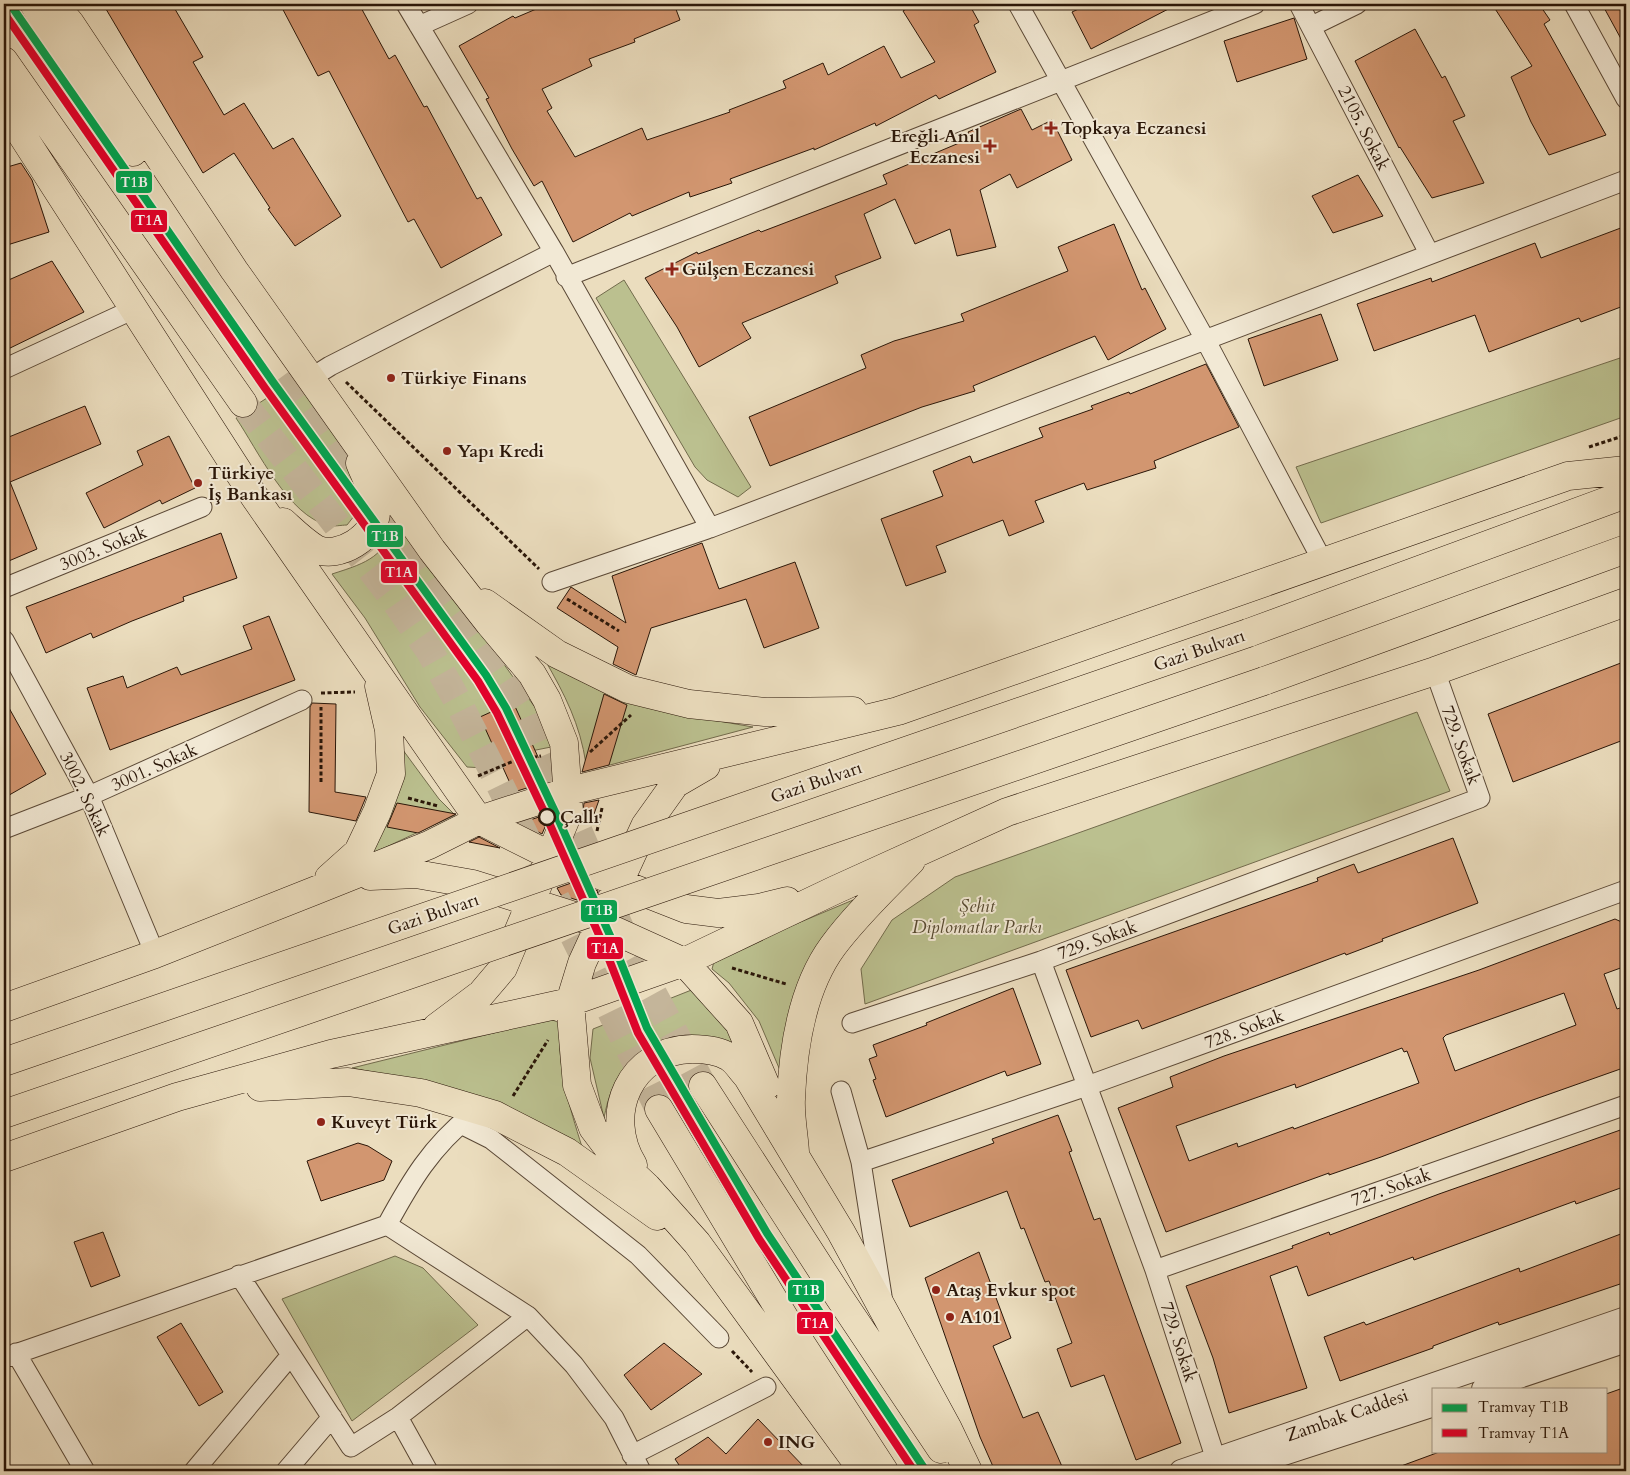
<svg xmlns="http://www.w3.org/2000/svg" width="1630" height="1475" font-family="Cardo,serif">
<rect width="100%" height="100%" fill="#ebddbe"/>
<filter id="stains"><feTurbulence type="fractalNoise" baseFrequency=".004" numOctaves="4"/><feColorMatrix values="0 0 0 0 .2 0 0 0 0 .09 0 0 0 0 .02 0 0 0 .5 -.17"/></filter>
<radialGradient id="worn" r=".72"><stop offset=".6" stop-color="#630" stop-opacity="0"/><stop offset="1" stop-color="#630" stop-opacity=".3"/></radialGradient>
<path fill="#bbc08f" stroke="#726b4c" d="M624,280L751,487L738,497L707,480L695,467L596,298Z
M1626,356V416L1321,523L1296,467Z
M301,376L346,446L362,506L347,525C341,525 334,527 328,525C289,517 257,449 236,418Z
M399,519L542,717L551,747L511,755L485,768L467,767L420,707L365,618L332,574C370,562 383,557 399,519Z
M545,660L666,712L753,727L610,765L586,764C580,724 565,695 545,660Z
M1417,712L1450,791L865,1004L861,969L892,920L955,877Z
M400,746L439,799L455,815L369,855Z
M853,900L824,937L782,1075L759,1021L729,983L712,969L715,958Z
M694,989L725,1025L737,1048L628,1063C614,1080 608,1097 604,1118L590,1058L593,1029Z
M550,1019L560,1023C557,1068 569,1105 582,1147L447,1087L352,1068Z
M395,1256L423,1268L478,1325L352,1421L282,1299Z"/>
<path fill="#d29670" stroke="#2a1608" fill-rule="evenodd" d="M103,4H172L203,57L193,62L224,115L244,103L273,149L293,138L341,216L295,246L268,209L270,208L234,153L203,173Z
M280,4H359L389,59L395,55L424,107L427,106L477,199L481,197L502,235L441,268L414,219L408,222L329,71L318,76Z
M548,4H674L680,20L634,39L635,42L589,59L592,66L542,89L552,108L547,111L575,157L642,128L647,140L730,112L729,110L786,88L783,81L823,63L828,75L884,46L901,78L935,62L903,11L914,4H969L979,22L974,25L996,72L939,99L936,95L876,126L875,123L814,150V148L730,179L732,183L690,197L689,192L632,216L630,213L573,242L542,181L534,186L512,149L486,99L489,98L459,46L513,16L515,18Z
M1089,4H1178L1091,49L1072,12Z
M1492,4H1539L1550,20L1544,24L1606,135L1549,155L1531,122L1511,77L1532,66Z
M1602,4H1626V48Z
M1294,18L1307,59L1237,82L1224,41Z
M1415,29L1442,78L1445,76L1465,116L1453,121L1484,183L1432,198L1400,147L1399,148L1355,61Z
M1021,109L1032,130L1052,120L1072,160L1017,188L1010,174L980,190L996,247L957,256L950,229L915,244L895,199L864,214L881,258L835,276L838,283L742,323L751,338L699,367L677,327L645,278L697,252L698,254L759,230L761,232L887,184L883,175L971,138L968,132Z
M21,163L32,180L49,232L4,246V168Z
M1358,175L1383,216L1333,233L1312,196Z
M1114,224L1142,290L1145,288L1166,329L1108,360L1095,336L973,386L975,391L922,407L770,466L749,417L866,368L861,355L894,341L964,321L961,314L1068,271L1058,247Z
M1626,226V305L1581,322L1579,318L1489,352L1475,315L1374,351L1357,304L1431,278L1432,282L1535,243L1541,258Z
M52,261L84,312L4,351V282Z
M1321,314L1338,360L1264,386L1248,339Z
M1206,364L1239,427L1154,461L1156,468L1087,490L1084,483L1035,501L1044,522L1009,536L1003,520L936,546L946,572L906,586L881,519L943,496L933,471L970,456L973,463L1043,437L1039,428L1093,409L1091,406L1129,392L1130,394Z
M85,406L101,444L10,482L37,549L4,563V439Z
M169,436L195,488L162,504L160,500L104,528L86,493L143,465L137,451Z
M221,533L237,578L183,597L184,601L132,621L93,638L91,633L46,653L26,607Z
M702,543L719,589L795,562L819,628L764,648L746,599L651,628L636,675L613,664L618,647L557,608L571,587L626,623L612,576Z
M269,616L295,680L110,750L87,688L123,676L127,688L177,667L181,675L252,649L243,626Z
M1626,661V739L1513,782L1488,714Z
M604,694L627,705L609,765L582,772Z
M4,699L46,774L4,798Z
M513,702L549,781L514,792L480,717Z
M312,703L336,704L335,792L366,797L356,821L309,812L310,707Z
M599,800L594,814L582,820L584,803Z
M397,803L456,814L418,833L387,827Z
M551,813L542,834L529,827L527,821Z
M479,837L500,848L469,842Z
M1453,838L1478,903L1382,939L1383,941L1346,955L1345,953L1142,1029L1138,1020L1091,1037L1066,970L1318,881L1317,878L1354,864L1358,873Z
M574,882L598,891L597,894L577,900L561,895L557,888Z
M1615,919L1626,924V966L1604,974L1617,1009L1626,1006V1067L1527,1102L1381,1157L1329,1175V1173L1166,1232L1118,1108L1173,1087L1170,1077L1224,1056L1479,970ZM1564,993L1576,1025L1455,1071L1443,1038L1446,1035ZM1402,1048L1404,1052L1407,1051L1419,1083L1294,1129L1293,1127L1238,1147L1237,1143L1189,1161L1176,1126L1295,1084L1296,1088Z
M1013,988L1041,1064L1007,1076L1005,1071L886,1117L873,1080L876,1079L869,1059L877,1056L873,1045L927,1025L926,1023Z
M1058,1115L1072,1151L1069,1152L1094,1220L1100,1218L1181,1443L1136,1460L1104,1375L1071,1387L1057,1349L1072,1343L1049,1281L1045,1282L1024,1228L1021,1229L1007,1191L910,1227L892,1180L994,1143L992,1139Z
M1626,1128V1186L1576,1204L1575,1201L1414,1260L1413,1257L1308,1296L1297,1266L1270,1276L1307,1388L1229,1413L1213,1358L1186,1286L1293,1248L1292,1246L1329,1232L1330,1235L1439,1194Z
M358,1143L368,1146L392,1161L384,1180L321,1201L307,1161Z
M103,1232L120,1276L91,1287L74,1242Z
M1626,1232V1282L1499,1325L1498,1322L1433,1346V1348L1340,1381L1324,1337L1364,1322L1366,1325L1519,1268L1520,1272Z
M979,1252L1011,1338L993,1346L1023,1418L1038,1412L1064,1471H995L980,1437L925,1278Z
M181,1323L223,1392L199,1406L157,1337Z
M664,1343L702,1374L651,1410L624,1375Z
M1626,1387V1471H1394L1393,1469L1442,1451H1606V1394Z
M758,1419L808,1471H683L675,1459L708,1437L726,1454Z"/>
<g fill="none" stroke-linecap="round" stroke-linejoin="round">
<path stroke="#c4b59a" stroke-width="28" stroke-dasharray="28 14" stroke-linecap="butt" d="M287,373L475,632L526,710L600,881
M243,403L393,598L429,650L457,700L499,783L659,1109
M616,919L632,955L703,1086"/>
<defs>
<path id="minor" d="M406,4L554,252L710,528
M1018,4L1206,341L1322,560
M1299,4L1429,253
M1574,4L1626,99
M419,26L468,4
M1312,26L1357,4
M566,277L1255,4
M4,369L134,309
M311,378L330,366L554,252
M552,582L710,528L1626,180
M4,588L202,507
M4,640L89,796L155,954
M4,829L89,796L302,700
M852,1023L1041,961
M841,1091L861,1162L882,1296
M461,1124L491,1139L638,1255L719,1338
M861,1162L1087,1086L1626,890
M387,1225C411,1181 431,1147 471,1115
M1155,1270L1626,1105
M239,1275L351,1447L398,1417L528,1316
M16,1353L85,1471
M4,1358L387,1225L528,1316L574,1365L614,1418L641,1471
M398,1417L428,1471
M632,1455L766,1387
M1224,1470L1216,1460L1155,1270L1041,961L1480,798L1435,671
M194,1471L291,1355
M286,1471L332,1417"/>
<path id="tertiary" d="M1483,1389L1626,1341
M1181,1471L1626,1318
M1231,1471L1434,1405"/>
<path id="trunk" d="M34,4L59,46L133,152
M54,4L70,23L234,270L432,550L489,623L532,674L547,700L564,743L569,811L503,968L481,994L437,1027
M4,61L243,403
M4,107L254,496L479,820L551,856L686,909L718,913L759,908L787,901
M283,522C293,531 304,542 316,549C338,560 377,536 376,511C375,494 366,478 360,463
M485,603L557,654L628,689L689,704L765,712L853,711
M1248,633L1626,494
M1264,681L1626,549
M706,766L675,784L645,826L582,963L570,1002L577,1085L593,1128L615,1157L647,1187L697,1243L863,1471
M370,876L416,874L473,884L600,924L684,962L739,1023L766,1086
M329,878L358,852L377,812L391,774L389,730L379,686
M4,1008L155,954L314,891L429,845L479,820L569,791L898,711L1568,476L1626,470
M703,1086L839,1297L941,1449
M260,1087L348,1082L421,1093L495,1115L567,1152L657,1216
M659,1109L787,1322L884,1471
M795,1152C794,1135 790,1116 791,1099C793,1048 802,988 833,946C856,915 884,889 911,861
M4,1158L177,1097L331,1054L570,1002L684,962L835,890L1007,812L1435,671L1626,602
M633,1165C602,1114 630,1050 692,1049C705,1049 718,1050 729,1057C736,1061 741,1070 747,1076L841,1232L948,1429L968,1471"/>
</defs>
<use href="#minor" stroke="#5a4836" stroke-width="21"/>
<use href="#tertiary" stroke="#5a4836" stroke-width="24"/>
<use href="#trunk" stroke="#2a1608" stroke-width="29"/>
<path stroke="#2a1608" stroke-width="3" stroke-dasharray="4 2.5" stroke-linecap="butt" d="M346,382L539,569
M1589,447L1626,435
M567,599L619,631
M321,693L355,692
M590,752L631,715
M478,776L516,760L541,756
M321,782V707
M408,798L438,806
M597,831L602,808
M732,968L786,984
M513,1096L548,1040
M732,1351L752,1372"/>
<use href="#minor" stroke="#f2e9d5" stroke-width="19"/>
<use href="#tertiary" stroke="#f2e9d5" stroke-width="22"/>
<use href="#trunk" stroke="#ebddbe" stroke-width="28"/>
<defs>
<path id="trunk-bridge" d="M4,1062L1248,633
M4,1114L1264,681"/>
</defs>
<use href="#trunk-bridge" stroke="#2a1608" stroke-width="29" stroke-linecap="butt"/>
<use href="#trunk-bridge" stroke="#ebddbe" stroke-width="28"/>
<defs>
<path id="tram-1" d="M10,4L273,382L486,675L506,708L556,814L612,940L647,1028L767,1233L926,1471"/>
<path id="tram-2" d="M4,13L265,388L478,681L497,713L547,818L603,944L638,1033L759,1239L914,1471"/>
</defs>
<use href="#tram-1" stroke="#f2e9d5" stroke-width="11"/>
<use href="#tram-2" stroke="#f2e9d5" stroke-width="11"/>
<use href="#tram-1" stroke="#00a651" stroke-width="8"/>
<use href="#tram-2" stroke="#e4002b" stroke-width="8"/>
</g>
<g fill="#8f2418" stroke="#f2e9d5" stroke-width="2">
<path d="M1048.5 120.5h5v5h5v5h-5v5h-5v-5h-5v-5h5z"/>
<path d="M987.5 138.5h5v5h5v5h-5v5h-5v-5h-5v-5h5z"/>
<path d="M669.5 261.5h5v5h5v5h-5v5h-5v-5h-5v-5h5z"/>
<circle cx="391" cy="378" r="5"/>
<circle cx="447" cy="451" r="5"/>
<circle cx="198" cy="483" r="5"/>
<circle cx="321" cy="1122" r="5"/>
<circle cx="936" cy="1290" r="5"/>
<circle cx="950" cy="1317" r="5"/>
<circle cx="768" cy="1442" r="5"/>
</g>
<circle fill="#f2e9d5" stroke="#2a1608" stroke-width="2.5" cx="547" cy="817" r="8"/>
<g text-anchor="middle" stroke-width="4" stroke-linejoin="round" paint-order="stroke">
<g font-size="18" font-weight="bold" fill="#2a1608" stroke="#f2e9d5" text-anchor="start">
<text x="1061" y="134">Topkaya Eczanesi</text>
<text x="980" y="142" text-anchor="end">Ereğli Anıl<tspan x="980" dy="21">Eczanesi</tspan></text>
<text x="682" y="275">Gülşen Eczanesi</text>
<text x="401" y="384">Türkiye Finans</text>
<text x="457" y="457">Yapı Kredi</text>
<text x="208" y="479">Türkiye<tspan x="208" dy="21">İş Bankası</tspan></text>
<text x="331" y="1128">Kuveyt Türk</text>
<text x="946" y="1296">Ataş Evkur spot</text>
<text x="960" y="1323">A101</text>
<text x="778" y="1448">ING</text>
</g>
<g font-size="18" fill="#2a1608" stroke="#f2e9d5">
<text transform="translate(1364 128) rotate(63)" y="6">2105. Sokak</text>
<text transform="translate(103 548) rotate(-22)" y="6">3003. Sokak</text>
<text transform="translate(1199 650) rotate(-19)" y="6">Gazi Bulvarı</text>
<text transform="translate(1461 745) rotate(70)" y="6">729. Sokak</text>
<text transform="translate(154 767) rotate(-24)" y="6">3001. Sokak</text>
<text transform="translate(816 782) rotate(-19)" y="6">Gazi Bulvarı</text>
<text transform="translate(85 794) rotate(64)" y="6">3002. Sokak</text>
<text transform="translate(433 914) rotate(-19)" y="6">Gazi Bulvarı</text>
<text transform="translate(1097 940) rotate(-20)" y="6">729. Sokak</text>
<text transform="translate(1244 1029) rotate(-20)" y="6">728. Sokak</text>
<text transform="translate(1391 1187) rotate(-19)" y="6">727. Sokak</text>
<text transform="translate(1179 1342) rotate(72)" y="6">729. Sokak</text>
<text transform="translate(1347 1415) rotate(-19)" y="6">Zambak Caddesi</text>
</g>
<g font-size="18" font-weight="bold" fill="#2a1608" stroke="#f2e9d5" text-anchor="start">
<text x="560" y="823">Çallı</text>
</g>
<g font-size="18" font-style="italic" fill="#564930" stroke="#f2e9d5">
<text x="977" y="912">Şehit<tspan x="977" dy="21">Diplomatlar Parkı</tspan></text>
</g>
</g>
<g stroke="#f2e9d5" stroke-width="2">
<rect x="115" y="170" width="38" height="24" rx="5" fill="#00a651"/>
<rect x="130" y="209" width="38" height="24" rx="5" fill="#e4002b"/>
<rect x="366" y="524" width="38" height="24" rx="5" fill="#00a651"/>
<rect x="380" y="560" width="38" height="24" rx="5" fill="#e4002b"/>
<rect x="580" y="899" width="38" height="24" rx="5" fill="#00a651"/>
<rect x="586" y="936" width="38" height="24" rx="5" fill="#e4002b"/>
<rect x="787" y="1279" width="38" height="24" rx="5" fill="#00a651"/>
<rect x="796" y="1311" width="38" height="24" rx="5" fill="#e4002b"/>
</g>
<g font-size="14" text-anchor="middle" font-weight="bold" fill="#fff">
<text x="134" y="187">T1B</text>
<text x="149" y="225">T1A</text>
<text x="385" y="541">T1B</text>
<text x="399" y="577">T1A</text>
<text x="599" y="915">T1B</text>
<text x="605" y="953">T1A</text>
<text x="806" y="1295">T1B</text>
<text x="815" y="1328">T1A</text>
</g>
<rect width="1630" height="1475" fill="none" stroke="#ebddbe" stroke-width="20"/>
<rect x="5" y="5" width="1620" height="1465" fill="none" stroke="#2a1608" stroke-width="2.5"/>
<rect x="10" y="10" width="1610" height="1455" fill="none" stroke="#2a1608"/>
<rect x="1432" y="1388" width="175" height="65" fill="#f2e9d5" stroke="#a29583"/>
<rect x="1442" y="1404" width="25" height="8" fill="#00a651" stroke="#a29583"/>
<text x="1478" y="1412" font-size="15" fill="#2a1608">Tramvay T1B</text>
<rect x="1442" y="1429" width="25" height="8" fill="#e4002b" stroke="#a29583"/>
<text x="1478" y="1438" font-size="15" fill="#2a1608">Tramvay T1A</text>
<rect width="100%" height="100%" filter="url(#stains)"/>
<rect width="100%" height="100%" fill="url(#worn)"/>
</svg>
